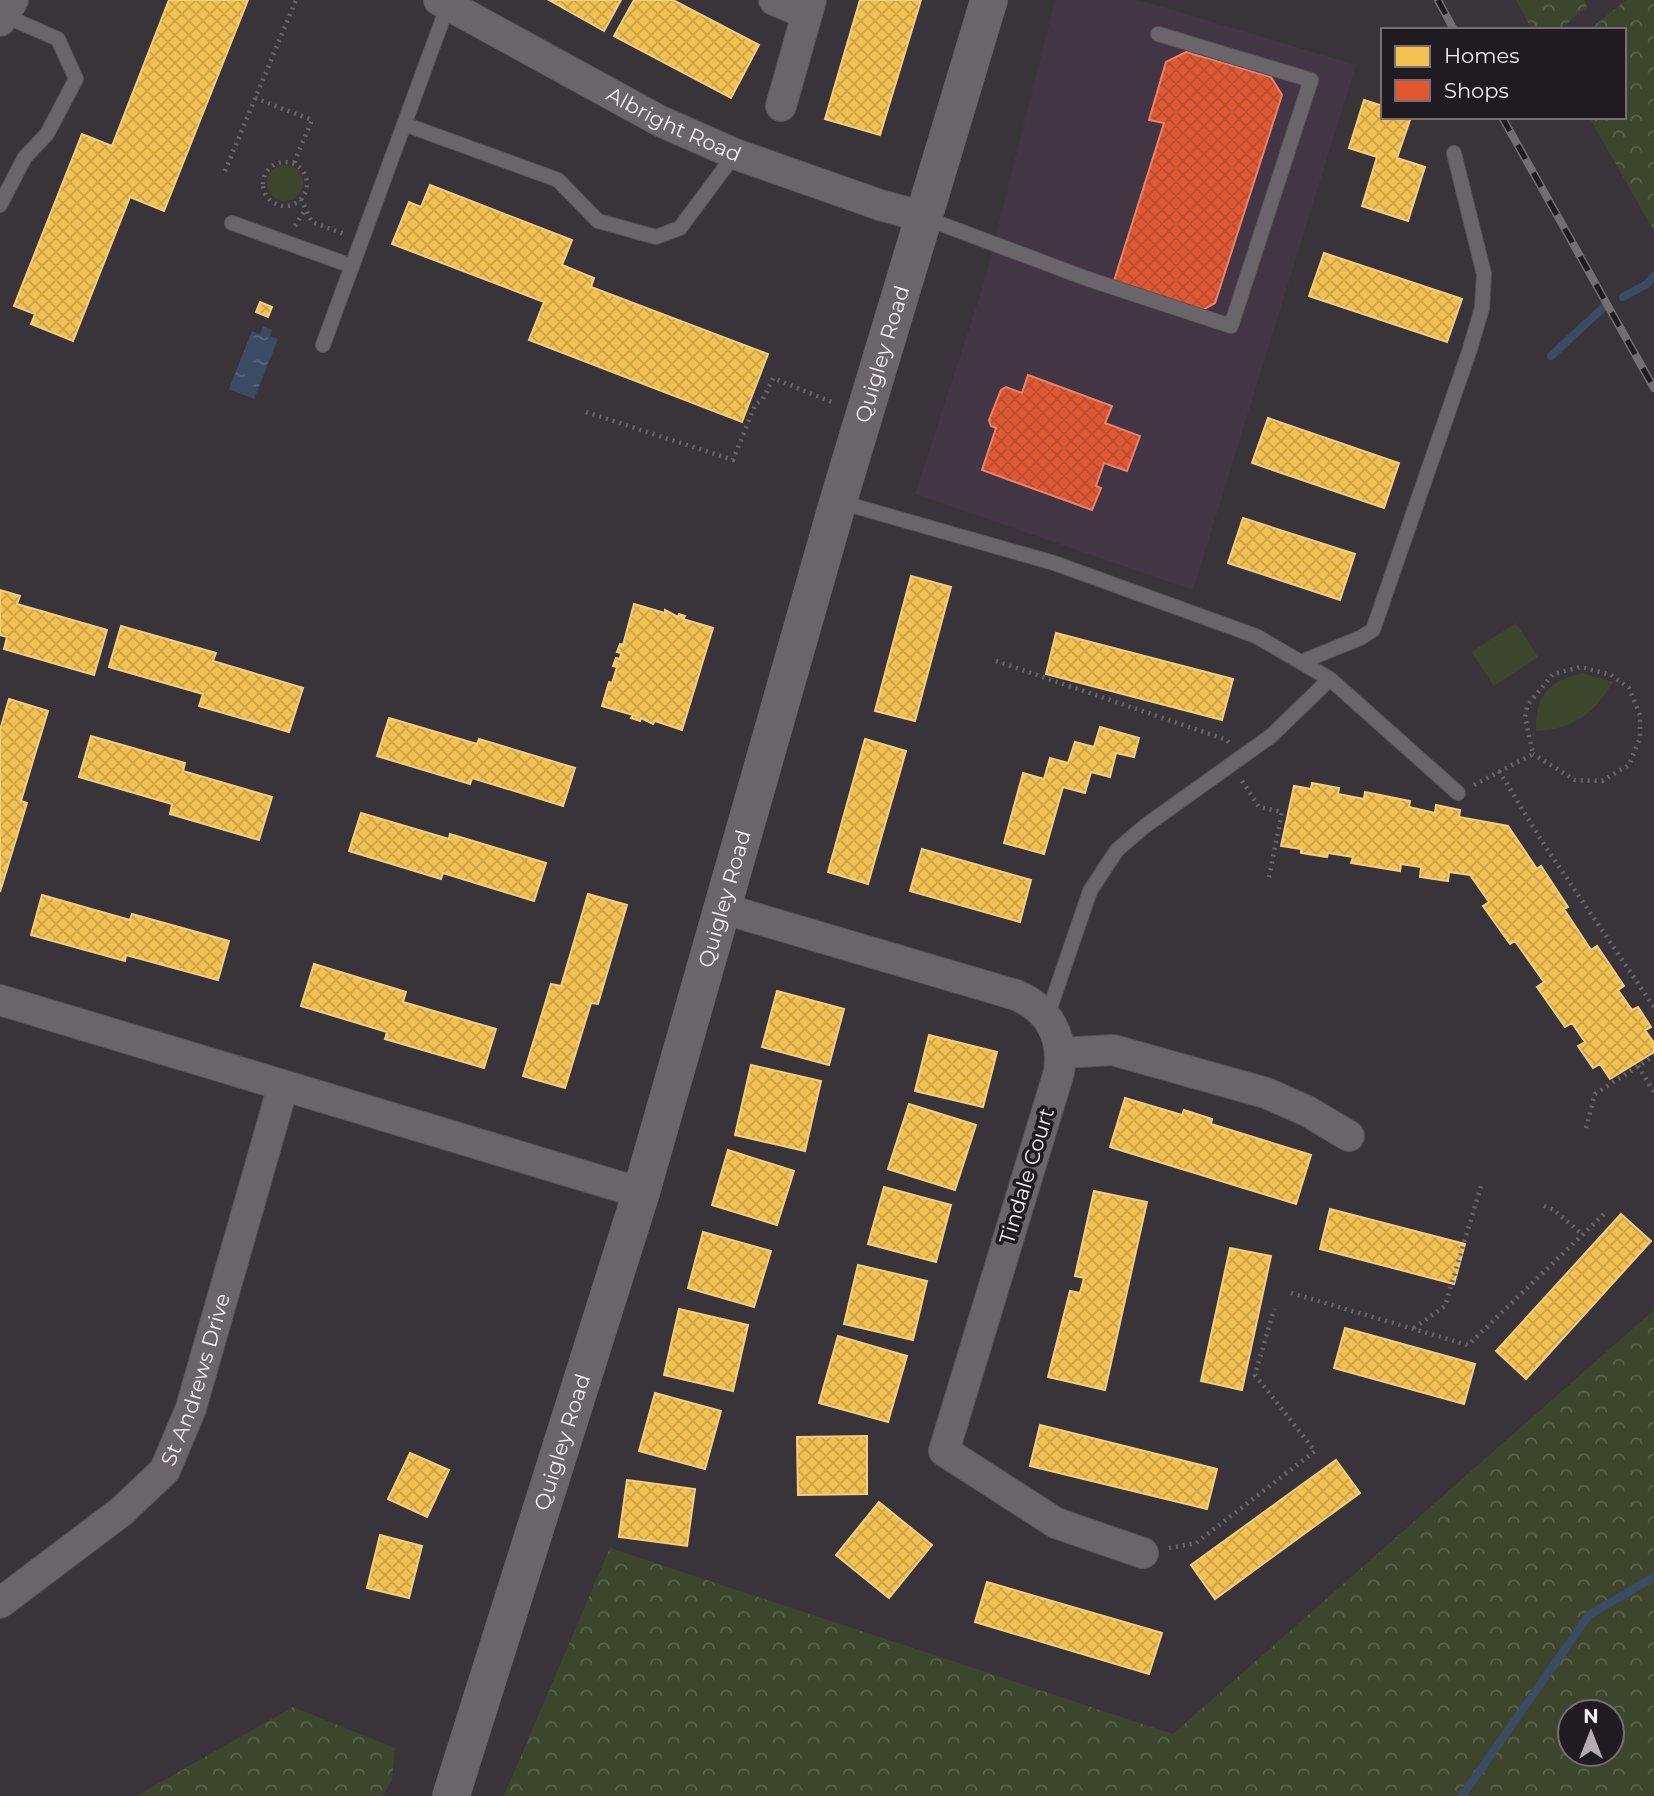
<svg xmlns="http://www.w3.org/2000/svg" width="1654" height="1796" font-family="Montserrat,sans-serif">
<defs>
<pattern id="forest-crowns" width="20" height="18" patternUnits="userSpaceOnUse" patternTransform="scale(1.75)"><rect width="20" height="18" fill="#3d462d"/><path d="M2 6a3 3 0 1 1 6 0M12 15a3 3 0 1 1 6 0" fill="none" stroke="#5a614c"/></pattern>
<pattern id="water-ripples" width="26" height="14" patternUnits="userSpaceOnUse" patternTransform="scale(1.75)"><rect width="26" height="14" fill="#3c4b64"/><path d="M2 4q2-2 4 0t4 0M15 11q2-2 4 0t4 0" fill="none" stroke="#59657b"/></pattern>
<pattern id="homes-cross-hatch" width="8" height="8" patternUnits="userSpaceOnUse" patternTransform="scale(1.75)"><rect width="8" height="8" fill="#f2c14e"/><path d="M0 0l8 8M0 8l8-8" fill="none" stroke="#c8a24d"/></pattern>
<pattern id="shops-cross-hatch" width="8" height="8" patternUnits="userSpaceOnUse" patternTransform="scale(1.75)"><rect width="8" height="8" fill="#e4572e"/><path d="M0 0l8 8M0 8l8-8" fill="none" stroke="#ae5138"/></pattern>
</defs>
<rect width="100%" height="100%" fill="#393439"/>
<path fill="#433644" d="M1055,0H1139L1356,65L1193,590L915,494L984,283Z"/>
<path fill="#3d462d" d="M267 183a18 18 0 1 1 36 0a18 18 0 1 1-36 0Z
M1516,623L1538,657L1494,686L1471,652Z
M1582,673L1613,682C1594,714 1574,729 1536,731C1536,695 1547,682 1582,673Z"/>
<path fill="url(#forest-crowns)" fill-rule="evenodd" d="M1516,0H1584L1587,7L1559,30H1532Z
M1626,0H1654V231L1589,117H1624V30H1589Z
M1654,1310V1796H504L610,1548L1173,1734ZM1612,1712V1754H1570V1712Z
M293,1707L395,1748L392,1780L383,1796H136Z"/>
<path fill="url(#water-ripples)" d="M263,326L272,330L270,336L278,339L254,399L229,389L252,331L260,334Z"/>
<path fill="url(#homes-cross-hatch)" stroke="#f3ce80" stroke-width="2" d="M169,0H248L164,211L130,197L73,341L31,324L35,314L14,306L82,134L112,146Z
M549,0H621L604,31Z
M634,0H673L759,45L731,98L614,36Z
M860,0H921L880,135L825,119Z
M1364,100L1383,106V117H1411L1397,158L1425,167L1408,221L1362,206L1377,157L1349,148Z
M430,185L572,240L562,265L594,278L591,287L768,354L742,422L529,340L544,302L392,244L409,202L421,207Z
M1324,253L1462,299L1447,342L1309,296Z
M260,302L272,307L268,317L256,312Z
M1268,418L1399,463L1384,508L1252,463Z
M1243,518L1355,554L1340,600L1228,563Z
M911,576L951,587L915,721L875,711Z
M0,590L20,596L17,604L107,630L94,675L4,649L7,637L0,635Z
M634,604L665,613V610L678,617L679,614L685,616L683,619L713,628L682,730L655,721L653,724L641,718L640,721L631,718L633,715L602,706L609,682L612,683L617,667L613,666L616,658L620,659L621,653L617,652L620,644L623,645Z
M121,626L216,653L213,661L303,688L289,732L199,706L203,694L109,667Z
M1056,633L1233,679L1222,720L1046,674Z
M9,699L48,711L21,801L27,803L0,892V730Z
M389,718L477,744L479,739L575,768L563,806L472,778L470,784L377,756Z
M1100,727L1139,738L1134,757L1116,753L1110,777L1091,772L1085,793L1063,787L1044,854L1004,843L1023,773L1044,779L1050,758L1068,763L1075,742L1094,747Z
M91,736L185,763L183,771L272,797L259,840L170,814L172,804L79,777Z
M865,739L906,751L868,884L828,872Z
M1312,783L1339,788L1338,794L1364,799L1365,792L1410,801L1409,807L1435,813L1436,805L1460,810L1459,817L1508,826L1537,869L1541,866L1568,907L1564,909L1591,950L1597,946L1624,986L1618,990L1632,1010L1638,1007L1651,1027L1645,1030L1654,1043V1052L1610,1079L1600,1064L1593,1068L1578,1046L1585,1042L1572,1023L1565,1027L1537,987L1544,982L1515,941L1510,944L1483,906L1489,902L1470,875L1449,872L1448,881L1420,877L1421,867L1401,864L1400,871L1351,863L1353,857L1328,853L1327,857L1301,853V849L1281,846L1294,786L1311,789Z
M361,813L449,839L450,834L546,863L534,901L443,873L441,879L349,851Z
M922,849L1031,880L1020,922L910,891Z
M588,894L627,905L598,1004L591,1003L565,1088L523,1076L551,984L561,986Z
M42,895L130,920L132,914L229,941L218,980L126,955L125,961L31,935Z
M314,964L406,992L403,1002L496,1029L484,1068L385,1039L387,1032L301,1006Z
M777,991L844,1009L829,1065L762,1047Z
M929,1035L997,1052L983,1107L915,1091Z
M751,1065L821,1081L805,1151L735,1135Z
M1125,1098L1182,1115L1184,1110L1212,1119L1211,1124L1311,1155L1296,1204L1110,1147Z
M909,1104L976,1125L955,1190L888,1169Z
M728,1150L794,1171L777,1225L712,1205Z
M884,1187L951,1205L936,1262L868,1244Z
M1094,1191L1147,1202L1105,1390L1048,1377L1070,1291L1080,1293L1084,1278L1075,1276Z
M1330,1209L1465,1244L1454,1284L1320,1249Z
M1621,1214L1651,1241L1526,1379L1496,1351Z
M703,1232L771,1251L754,1307L688,1288Z
M1230,1248L1271,1256L1242,1390L1201,1381Z
M858,1265L927,1281L913,1340L844,1324Z
M679,1309L748,1325L733,1391L664,1375Z
M1345,1328L1475,1364L1464,1404L1334,1368Z
M838,1336L907,1356L888,1422L819,1403Z
M655,1393L721,1411L705,1469L639,1451Z
M1040,1425L1217,1469L1207,1509L1030,1466Z
M867,1436V1494L798,1495L797,1437Z
M410,1453L449,1470L427,1517L388,1499Z
M1336,1460L1360,1493L1215,1599L1191,1565Z
M627,1480L695,1489L687,1546L619,1537Z
M879,1502L932,1545L889,1598L836,1555Z
M380,1535L422,1546L409,1598L367,1588Z
M987,1582L1162,1633L1149,1674L975,1622Z"/>
<path fill="url(#shops-cross-hatch)" stroke="#e9846a" stroke-width="2" d="M1186,52L1271,77L1282,95L1215,303L1201,311L1113,284L1164,123L1149,120L1166,62Z
M1028,375L1112,406L1105,423L1140,436L1127,471L1104,463L1096,486L1101,488L1092,510L982,470L996,428L991,426L989,420L1001,390L1006,387L1022,393Z"/>
<g fill="none" stroke-linecap="round" stroke-linejoin="round">
<path stroke="#3c4b64" stroke-width="8" d="M1623,297L1647,284L1654,276
M1551,356L1605,306
M1462,1796L1589,1615L1654,1577"/>
<defs>
<path id="service" d="M404,124L558,180L598,221L656,237L680,228L735,154
M0,205L25,157L47,134L76,79L58,39L3,15
M925,218L1088,279L1231,326L1311,80L1158,34
M232,223L352,266
M323,345L448,5
M840,502L1054,563L1256,636L1330,679L1458,793
M1301,662L1360,638L1373,630L1470,349L1482,308L1484,274L1454,153
M1047,1017L1090,891L1117,850L1145,826L1271,736L1330,679"/>
<g id="minor">
<path id="s1" d="M439,0L660,121L735,154L880,205L924,217"/>
<path d="M774,0L807,14"/>
<path d="M0,21L13,0"/>
<path d="M781,106L811,0"/>
<path d="M721,908L1016,995C1049,1009 1064,1037 1059,1072L944,1451L1056,1523L1143,1553"/>
<path d="M0,1000L641,1193"/>
<path d="M1060,1053L1113,1050L1266,1093L1307,1111L1349,1136"/>
<path id="s2" d="M0,1603L122,1511L165,1470L191,1408L283,1086"/>
</g>
<g id="tertiary">
<path id="s3" d="M451,1796L641,1193L838,502L989,0"/>
</g>
</defs>
<use href="#service" stroke="#575357" stroke-width="16"/>
<use href="#minor" stroke="#575357" stroke-width="32"/>
<use href="#tertiary" stroke="#575357" stroke-width="38"/>
<path stroke="#696669" stroke-width="4.5" stroke-dasharray="2 5" stroke-linecap="butt" d="M255,98L312,120L294,163
M263 184a22 22 0 1 1 44 0a22 22 0 1 1-44 0Z
M225,171L296,0
M301,199L312,222L344,234
M295,226L305,210
M586,412L733,460L755,405L763,399L773,378L834,403
M996,661L1227,740L1229,743
M1499,771L1543,843L1654,1007
M1242,781L1259,807L1282,812L1268,882
M1474,785L1533,754L1525,717L1527,706L1553,674L1581,667L1611,675L1629,688L1640,715V738L1629,765L1602,781L1575,780L1533,754
M1638,1066L1654,1092
M1586,1128L1595,1094L1654,1056
M1544,1206L1554,1210L1583,1235
M1291,1293L1468,1345L1605,1213
M1414,1328L1445,1306L1481,1186
M1169,1548L1196,1543L1315,1451L1255,1375L1274,1309"/>
<use href="#service" stroke="#6a656a" stroke-width="14"/>
<use href="#minor" stroke="#6a656a" stroke-width="30"/>
<use href="#tertiary" stroke="#6a656a" stroke-width="37"/>
<defs>
<path id="rail" d="M1438,0L1454,30
M1502,117L1654,388"/>
</defs>
<use href="#rail" stroke="#726e72" stroke-width="8"/>
<use href="#rail" stroke="#1f1b20" stroke-width="5" stroke-dasharray="16" stroke-linecap="butt"/>
</g>
<g text-anchor="middle" stroke-width="7" stroke-linejoin="round" paint-order="stroke">
<g font-size="21" fill="#f5eef5" stroke="#1f1b20">
<text dy="7" stroke="none"><textPath href="#s1" startOffset="266">Albright Road</textPath></text>
<text dy="7" stroke="none"><textPath href="#s3" startOffset="1505">Quigley Road</textPath></text>
<text dy="7" stroke="none"><textPath href="#s3" startOffset="938">Quigley Road</textPath></text>
<text transform="translate(1027 1176) rotate(-73)" y="7">Tindale Court</text>
<text dy="7" stroke="none"><textPath href="#s2" startOffset="308">St Andrews Drive</textPath></text>
<text dy="7" stroke="none"><textPath href="#s3" startOffset="371">Quigley Road</textPath></text>
</g>
</g>
<rect x="1381" y="28" width="245" height="91" fill="#1f1b20" stroke="#756f75" stroke-width="2"/>
<rect x="1395" y="46" width="35" height="21" fill="#f2c14e" stroke="#756f75" stroke-width="2"/>
<text x="1444" y="63" font-size="21" fill="#f5eef5">Homes</text>
<rect x="1395" y="80" width="35" height="21" fill="#e4572e" stroke="#756f75" stroke-width="2"/>
<text x="1444" y="98" font-size="21" fill="#f5eef5">Shops</text>
<g transform="translate(1591 1733)"><circle r="33" fill="#1f1b20" stroke="#756f75" stroke-width="2"/>
<path d="M0-5L12 26L0 18L-12 26Z" fill="#b3adb3"/>
<text y="-10" font-size="19" font-weight="bold" text-anchor="middle" fill="#f5eef5">N</text>
</g>
</svg>
